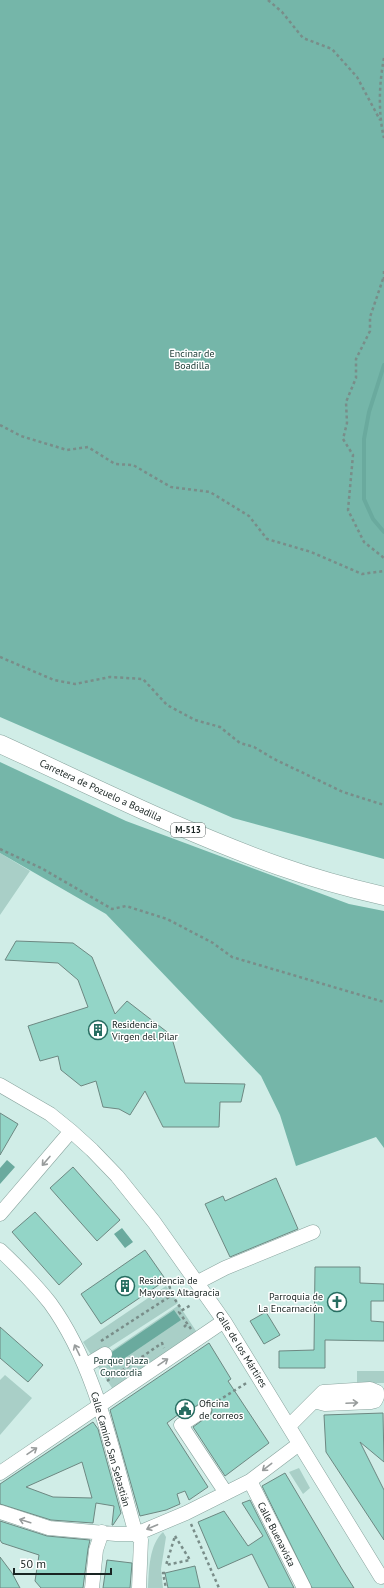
<svg xmlns="http://www.w3.org/2000/svg" width="384" height="1588" font-family="'PT Sans',sans-serif">
<rect width="100%" height="100%" fill="#d0ede7"/>
<path fill="#a9cfc7" d="M0,853L30,871L0,915Z
M166,1286L178,1303L93,1358L83,1342Z
M179,1305L198,1334L114,1391L95,1362Z
M357,1371H384V1383H357Z
M5,1375L32,1398L0,1435V1380Z
M299,1468L310,1488L303,1494L289,1472Z
M163,1532L166,1537L161,1569L163,1588H148C149,1570 149,1545 163,1532Z"/>
<path fill="#75b6a9" d="M0,0H384V859L233,818L0,717Z
M0,762L126,821L349,904L384,911V1148L376,1137L296,1166L280,1115L261,1076L106,914L0,853Z"/>
<path fill="#6aaa9e" d="M7,1160L15,1167L0,1184V1168Z
M122,1228L133,1242L125,1248L114,1234Z
M174,1310L181,1320L110,1368L103,1358Z"/>
<g fill="none" stroke-linecap="round" stroke-linejoin="round">
<path stroke="#6aaa9e" stroke-width="4" d="M384,365L369,412L364,439V499L373,519L384,532"/>
</g>
<path fill="#93d5c7" stroke="#6d8882" fill-rule="evenodd" d="M16,941L73,943L92,957L115,1014L127,1001L171,1035L185,1083L245,1084L241,1102H220L219,1127H163L145,1091L130,1115L119,1109L103,1107L96,1081L81,1086L61,1070L58,1056L40,1061L28,1026L88,1007L78,980L58,963L5,960Z
M0,1113L18,1124L0,1155Z
M73,1167L120,1220L97,1241L50,1188Z
M276,1178L298,1229L230,1257L205,1204L223,1196L225,1201Z
M35,1212L82,1264L59,1285L12,1232Z
M145,1250L166,1280L101,1324L81,1294Z
M315,1267H360V1283L384,1284V1301H371V1321L384,1322V1341L325,1340V1368H279V1351L314,1350Z
M266,1312L280,1335L264,1344L250,1321Z
M0,1327L43,1365L28,1382L0,1358Z
M209,1343L231,1379L228,1381L269,1443L225,1476L193,1427L211,1414L212,1410L211,1406L208,1403L203,1402L184,1413L183,1411L167,1423L208,1487L189,1500L185,1491L177,1494L180,1504L166,1510L140,1516L110,1410Z
M383,1413L384,1462L360,1442L384,1490V1540L326,1452L324,1415Z
M93,1422L98,1429L121,1513L113,1525H112L114,1506L96,1503L93,1523L51,1520L0,1504V1484ZM82,1462L92,1498L53,1497L26,1487Z
M285,1473L342,1569L354,1588H312L262,1486Z
M250,1500L294,1588H269L252,1554L218,1569L198,1522L224,1511L248,1546L263,1536L242,1503Z
M0,1521L47,1536L90,1540L88,1549L83,1588H41L35,1581L39,1555L2,1543L0,1540Z
M0,1557L12,1573L20,1588H0Z
M107,1560L132,1563L130,1588H103Z
M195,1566L200,1588H168L165,1573Z"/>
<g fill="none" stroke-linecap="round" stroke-linejoin="round">
<defs>
<path id="minor" d="M0,1085L50,1114L71,1131L92,1150L117,1176L154,1222L224,1321L381,1577
M0,1214L71,1131
M0,1250C18,1267 35,1284 50,1303C98,1369 113,1457 136,1534L141,1540L139,1588
M198,1282L225,1268L313,1232
M85,1366L105,1354
M204,1410L181,1425L226,1493
M289,1426L323,1392L370,1389L377,1392V1397L375,1401L371,1402L325,1404L314,1401
M0,1473L224,1321
M250,1481L304,1588
M0,1512L49,1528L116,1534H136L186,1513L250,1481L299,1444
M92,1588L96,1550L102,1532"/>
<path id="major" d="M0,744C92,786 183,832 279,866C313,878 349,888 384,896"/>
</defs>
<use href="#minor" stroke="#89a49e" stroke-width="15"/>
<use href="#major" stroke="#89a49e" stroke-width="19"/>
<path stroke="#798d89" stroke-width="2.5" stroke-dasharray="3 3" stroke-linecap="butt" d="M268,0L282,12L303,38L332,49L357,77L380,120
M384,58C379,84 378,113 384,138
M384,271V279
M383,279L370,317V331L356,359V378L346,402L347,423L343,439L353,455L348,510L364,542L384,558
M0,425L21,436L67,450L88,447L115,464L133,465L171,487L210,492L249,516L267,539L311,552L362,574L384,571
M0,657L54,680L75,684L110,677L143,679L167,705L195,720L220,727L240,743L254,747L274,759L343,792L384,805
M0,849L43,869L112,909L126,906L167,919L213,943L232,957L384,1002
M172,1281L169,1285L172,1295
M184,1327L187,1324
M191,1329L179,1312L191,1305
M101,1341L172,1295L182,1310
M107,1381L162,1343L164,1348
M213,1404L248,1382
M191,1524L219,1588
M175,1536L190,1560L166,1565Z
M165,1573H163L166,1588"/>
<use href="#minor" stroke="#fff" stroke-width="14"/>
<use href="#major" stroke="#fff" stroke-width="18"/>
</g>
<defs><path id="oneway-shaft" d="M-6 0H5M1.5-3L5.5 0L1.5 3" fill="none" stroke-width="1.6" stroke-linecap="round" stroke-linejoin="round"/></defs>
<g stroke="#989c9c">
<use href="#oneway-shaft" transform="translate(46 1161) rotate(131)"/>
<use href="#oneway-shaft" transform="translate(77 1350) rotate(-116)"/>
<use href="#oneway-shaft" transform="translate(163 1362) rotate(-34)"/>
<use href="#oneway-shaft" transform="translate(352 1403) rotate(-3)"/>
<use href="#oneway-shaft" transform="translate(32 1451) rotate(-34)"/>
<use href="#oneway-shaft" transform="translate(267 1467) rotate(142)"/>
<use href="#oneway-shaft" transform="translate(25 1521) rotate(-163)"/>
<use href="#oneway-shaft" transform="translate(152 1527) rotate(157)"/>
</g>
<defs>
<symbol id="building-ring" viewBox="-11 -11 22 22"><circle r="9.5" fill="#fff" stroke="#276d61" stroke-width="1.5"/><path d="M-4-6H4V6H1V3H-1V6H-4ZM-2.5-4.3h1.7v1.8h-1.7ZM.8-4.3h1.7v1.8H.8ZM-2.5-1h1.7V.8h-1.7ZM.8-1h1.7V.8H.8Z" fill="#276d61"/></symbol>
<symbol id="church-ring" viewBox="-11 -11 22 22"><circle r="9.5" fill="#fff" stroke="#276d61" stroke-width="1.5"/><path d="M-1.2-6h2.4v3.5h3.3v2.4h-3.3V6h-2.4V-.1h-3.3v-2.4h3.3Z" fill="#276d61"/></symbol>
<symbol id="civic-ring" viewBox="-11 -11 22 22"><circle r="9.5" fill="#fff" stroke="#276d61" stroke-width="1.5"/><path d="M-.6-6.5H3V-4.5H.6V-3L4-1V1h2V6H-6V1h2V-1L-.6-3ZM-1.2 2.5V6h2.4V2.5Z" fill="#276d61"/></symbol>
</defs>
<g fill-rule="evenodd">
<use href="#building-ring" x="87" y="1019" width="22" height="22"/>
<use href="#building-ring" x="114" y="1275" width="22" height="22"/>
<use href="#church-ring" x="326" y="1291" width="22" height="22"/>
<use href="#civic-ring" x="174" y="1398" width="22" height="22"/>
</g>
<g text-anchor="middle" stroke-width="3" stroke-linejoin="round" paint-order="stroke">
<rect fill="#fff" stroke="#5e6664" stroke-width="1" x="171" y="823" width="34" height="14" rx="3"/>
<g font-size="9" font-weight="bold" fill="#192422">
<text x="188" y="833">M-513</text>
</g>
<g font-size="10" fill="#163630" stroke="#fff">
<text x="192" y="357">Encinar de<tspan x="192" dy="12">Boadilla</tspan></text>
<text x="121" y="1364">Parque plaza<tspan x="121" dy="12">Concordia</tspan></text>
</g>
<g font-size="10" fill="#192422" stroke="#fff">
<text transform="translate(101 790) rotate(25)" y="4">Carretera de Pozuelo a Boadilla</text>
<text transform="translate(242 1349) rotate(58)" y="4">Calle de los Mártires</text>
<text transform="translate(111 1449) rotate(74)" y="4">Calle Camino San Sebastián</text>
<text transform="translate(277 1534) rotate(63)" y="4">Calle Buenavista</text>
</g>
<g font-size="10" fill="#192422" stroke="#fff" text-anchor="start">
<text x="112" y="1028">Residencia<tspan x="112" dy="12">Virgen del Pilar</tspan></text>
<text x="139" y="1284">Residencia de<tspan x="139" dy="12">Mayores Altagracia</tspan></text>
<text x="323" y="1300" text-anchor="end">Parroquia de<tspan x="323" dy="12">La Encarnación</tspan></text>
<text x="199" y="1407">Oficina<tspan x="199" dy="12">de correos</tspan></text>
</g>
</g>
<path d="M14 1568v6h97v-6" fill="none" stroke="#192422" stroke-width="2"/>
<text x="20" y="1568" font-size="12" fill="#192422" stroke="#ffffff" stroke-width="3" paint-order="stroke">50 m</text>
</svg>
